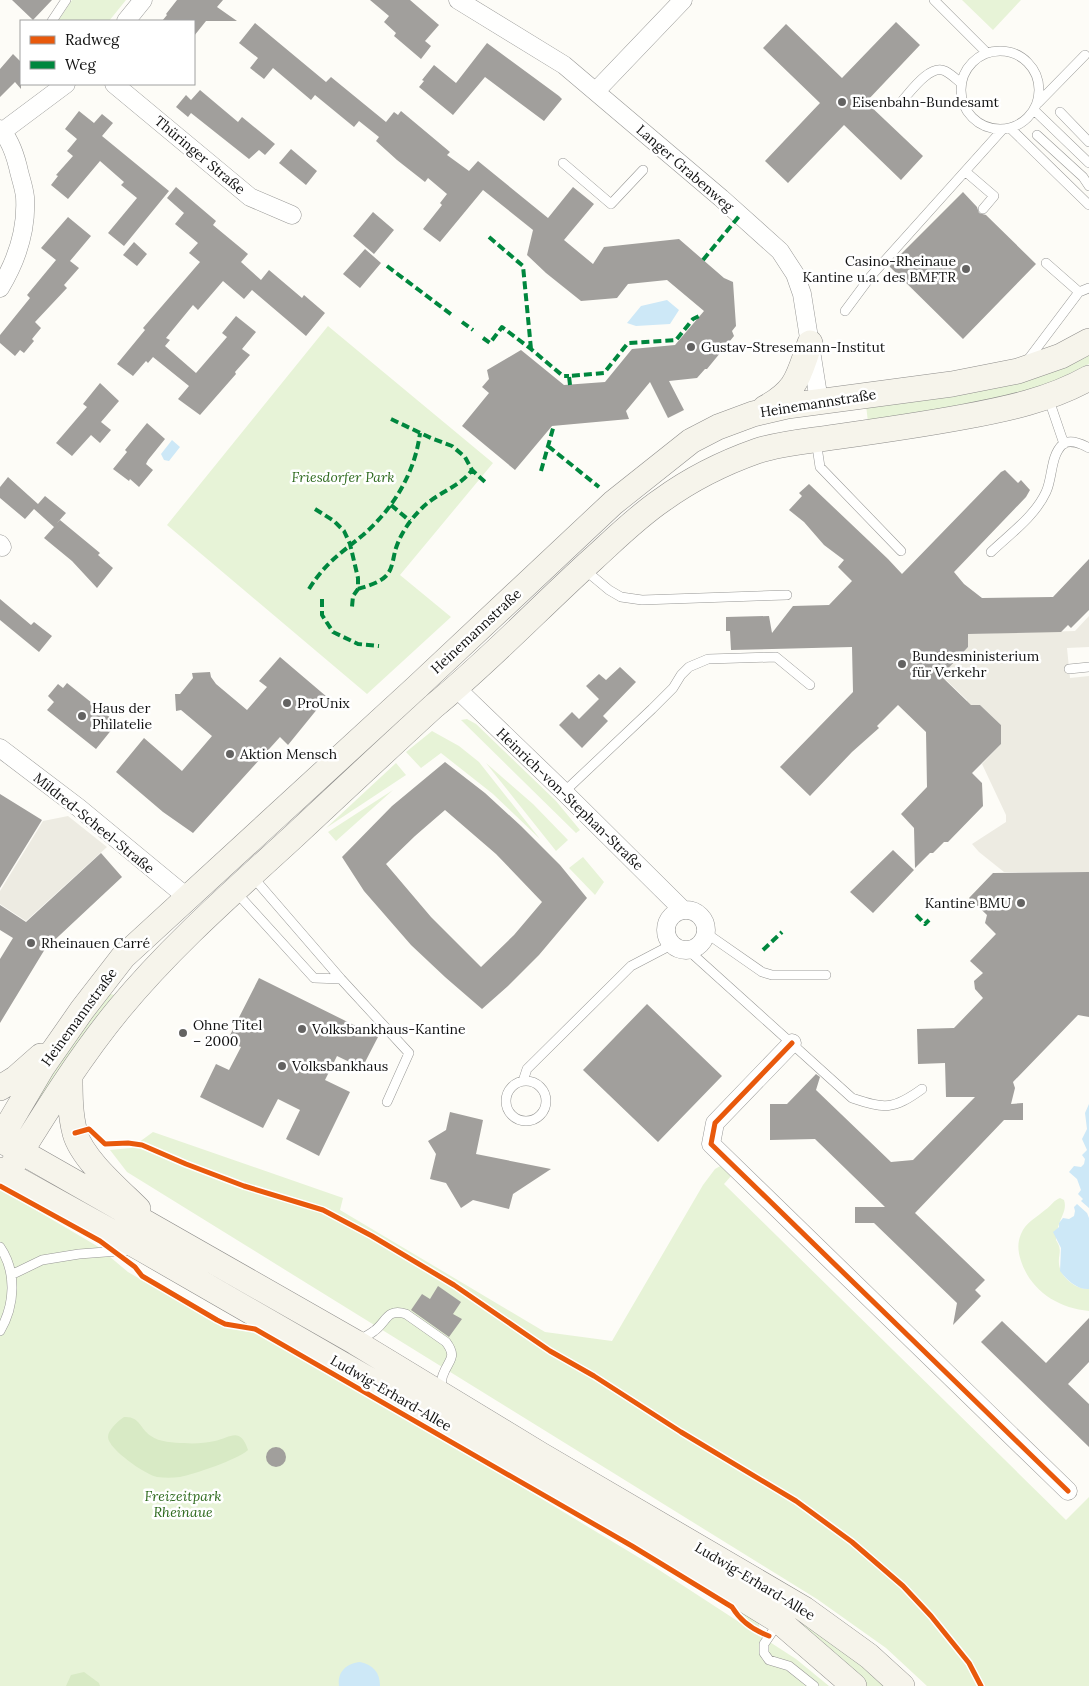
<svg xmlns="http://www.w3.org/2000/svg" width="1089" height="1686" font-family="Lora,serif">
<rect width="100%" height="100%" fill="#fdfcf7"/>
<path fill="#e7f3d7" d="M72,0H126L109,21H58Z
M962,0H1021L993,30Z
M328,326L493,463L400,575L451,617L367,694L167,525Z
M1089,353V364L1048,384L998,399L868,422L866,405Z
M467,719L476,724L556,801L580,830L576,833L461,720Z
M432,731L459,746L479,762L540,839L493,794L441,753L421,768L406,752Z
M396,763L406,775L326,828Z
M486,763L533,804L568,840L556,851Z
M393,790L336,841L328,832Z
M583,857L604,882L595,895L569,868Z
M110,994L115,995L34,1116L27,1111L71,1043Z
M153,1132L343,1198L340,1210L545,1332L612,1341L703,1185L715,1169L722,1165L732,1175L724,1184L1066,1520L1089,1497V1686H927L886,1648L817,1599L127,1172L110,1150L131,1148Z
M0,1189L97,1246L128,1272L223,1327L256,1333L507,1478L653,1566L796,1659L829,1686H0Z
M1060,1198L1064,1200C1067,1209 1062,1215 1059,1224C1057,1229 1057,1235 1056,1240C1063,1251 1058,1253 1059,1264C1060,1277 1076,1290 1089,1289V1311C1058,1308 1031,1291 1021,1261C1018,1252 1017,1243 1021,1234C1026,1222 1036,1218 1045,1210C1051,1206 1054,1200 1060,1198Z
M774,1603L805,1622L889,1686H867Z
M739,1610L758,1620L760,1629L740,1615Z"/>
<path fill="#d8eac5" d="M124,1417C140,1416 140,1429 151,1436C159,1442 174,1443 184,1443C194,1444 205,1443 215,1441C230,1438 240,1426 248,1450C237,1460 194,1474 180,1477C172,1478 165,1478 157,1477C146,1475 108,1449 108,1437C108,1430 118,1421 124,1417Z
M84,1672L99,1683L100,1686H66L71,1675Z"/>
<path fill="#edebe2" d="M1089,616V647L1067,648L1070,678L1089,676V872H1004L979,852L972,844L1006,822V815L982,764L1001,744V725L980,705H967V700L945,679L944,672L968,647V634L1075,631Z
M68,816L107,847L26,921L0,904V891L43,821Z"/>
<path fill="#cde8f7" d="M667,300L679,310L670,324L636,326L627,323L641,306Z
M172,440L180,447L169,461L164,460L161,454Z
M1089,1104V1208L1081,1201L1083,1199L1078,1194L1081,1190L1077,1179L1069,1172L1074,1166L1081,1167L1084,1164L1085,1159L1082,1155L1087,1150L1082,1139L1087,1129L1085,1113Z
M1077,1204L1087,1213L1089,1218V1289C1077,1290 1067,1280 1060,1271L1061,1248L1053,1232L1059,1227V1223L1063,1218L1069,1219L1074,1216L1075,1211L1074,1207Z
M360,1662C373,1665 380,1672 380,1686H339C337,1672 347,1663 360,1662Z"/>
<path fill="#a19f9c" fill-rule="evenodd" d="M12,0H52L33,20Z
M177,0H223L217,7L237,21H206L194,36V21H162L167,15L166,14Z
M370,0H410L439,25L425,41L431,46L421,59L394,36L396,33L384,22L389,16Z
M896,22L920,45L866,102L923,156L901,180L844,125L788,183L765,161L820,103L763,48L786,24L842,78Z
M255,23L326,82L331,77L386,122L394,112L398,115L401,111L450,152L447,155L469,171L478,161L548,218L573,187L594,204L564,240L593,264L604,247L679,239L724,278L733,282L736,326L732,331L734,336L707,369H705L697,378L669,381L684,410L668,418L650,382L626,411L629,419L552,426L515,470L462,426L489,393L482,387L489,379L487,370L521,350L564,385L605,382L632,349L675,345L704,311L667,280L628,284L617,298L581,301L546,273L527,255L533,230L483,190L440,242L423,229L442,205L440,203L447,194L428,178L425,182L397,160L376,141L379,137L359,121L354,127L315,95L311,100L273,68L264,79L250,68L258,58L239,43Z
M487,43L559,96L562,99L544,121L485,77L453,115L419,87L424,81L422,80L434,65L456,83Z
M13,54L21,62V89L15,82L0,97V69Z
M200,90L238,122L242,117L275,144L265,155L259,150L249,159L191,113L188,117L176,107L186,95L191,100Z
M79,111L94,123L102,114L113,123L102,136L169,191L124,246L108,233L137,198L121,185L124,182L100,161L68,199L51,185L58,176L56,175L73,156L67,151L77,139L65,129Z
M291,149L317,171L306,185L279,163Z
M176,187L216,221L213,225L248,254L241,262L261,280L269,270L302,298L304,295L325,313L306,336L252,290L244,299L223,281L198,310L193,305L166,338L170,340L165,346L196,373L227,337L222,333L236,316L256,332L242,349L250,355L235,372L236,374L200,415L178,399L189,386L153,357L148,363L146,361L133,376L117,364L145,330L143,328L200,262L189,253L198,243L175,224L184,213L167,198Z
M963,192L977,207L979,213L986,215L1036,264L963,339L889,266Z
M373,212L394,230L374,254L353,236Z
M68,217L91,236L70,261L79,268L64,285L67,288L35,322L41,328L32,339L34,341L24,353L20,350L15,356L0,343V335L30,298L27,295L56,260L41,248Z
M134,242L147,254L137,266L123,255Z
M365,249L381,263L360,288L343,274Z
M100,383L119,401L101,422L111,430L100,443L91,435L72,456L56,443L87,407L83,404Z
M147,423L165,439L148,460L146,464L153,470L139,487L130,479L129,481L113,469L127,452L125,450Z
M1005,470L1018,483L1021,480L1030,490L1026,497L954,572L964,584L982,598L1053,597L1089,559V610L1071,628L1068,625L1061,632L968,634V647L941,676L971,705H980L1001,725V744L972,773L982,783L983,806L948,842H944L933,853H930L915,868L914,828L901,814L927,787L926,732L898,705L877,726L879,728L852,752L810,796L780,767L853,692L852,647L731,650L730,631H726V617L769,616L772,633L793,606L829,605L852,581L838,567L844,560L824,545L804,522L789,510L802,496L799,493L809,484L888,559L902,574L1001,472Z
M8,477L38,504L45,496L66,513L57,523L60,520L100,553L98,555L113,568L97,588L72,561L44,538L54,527L34,509L25,519L0,498V487Z
M0,599L31,625L34,622L52,636L39,652L0,620Z
M280,657L327,697L288,745L280,737L193,833L163,812L116,772L144,738L182,771L212,736L181,710L176,711L175,694H180L193,678L192,673L210,672L211,677L216,684L247,710L267,687L259,681Z
M620,667L636,682L603,716L608,721L582,748L559,725L572,712L579,719L599,699L586,686L599,674L606,680Z
M67,683L117,723L96,749L47,710L54,702L48,696L58,684L63,688Z
M445,762L485,793L521,826L560,865L587,898L539,955L508,986L482,1009L445,977L411,945L364,891L342,857L392,806ZM445,810L496,854L542,902L514,935L481,967L431,917L386,864L415,836Z
M0,794L42,820L0,888Z
M893,850L914,870L873,913L850,892Z
M101,853L122,877L45,949L0,1023V959L13,938L0,930V905L26,922Z
M1089,872V1017L1078,1015L1013,1082L1015,1088L1011,1104L1023,1103V1120H1004L915,1213L985,1280L975,1290L981,1296L953,1325L957,1303L874,1223H855V1207H885L815,1139L770,1140V1104H787L816,1074L820,1077L816,1090L891,1162L913,1160L975,1097H946L945,1063L918,1064L917,1029L954,1028L983,998L975,989L974,981L983,973L970,961L996,934L985,923L987,915L969,898L993,873Z
M259,978L378,1037L362,1068L337,1056L325,1080L350,1092L319,1156L286,1139L300,1110L278,1099L263,1128L200,1097L216,1064L229,1070L241,1047L227,1041Z
M647,1004L722,1076L658,1142L583,1070Z
M450,1112L483,1120L476,1154L551,1169L513,1194L509,1209L473,1200L461,1208L446,1183L430,1179L436,1154L428,1141L446,1130Z
M438,1286L461,1302L453,1314L462,1319L449,1337L411,1310L422,1294L430,1299Z
M1089,1318V1362L1068,1384L1089,1404V1447L981,1342L1002,1321L1046,1363Z
M266 1457a10 10 0 1 1 20 0a10 10 0 1 1-20 0Z"/>
<g fill="none" stroke-linecap="round" stroke-linejoin="round">
<defs>
<path id="service" d="M934,0L987,53
M52,21L66,0
M961 90a39 39 0 1 1 78 0a39 39 0 1 1-78 0Z
M902,101C911,91 930,64 945,71C951,74 956,79 961,83
M1038,103L1085,55
M1034,110L1089,163
M1060,112L1089,142
M1010,128L1089,205
M1037,135L1083,177L1089,186
M563,163L611,204L643,170
M966,172L994,196L983,209
M1046,263L1079,292
M845,311L871,276L1003,129
M1027,361L1079,292L1089,288
M1048,397L1064,444
M816,440L820,467L901,551
M991,552C1010,534 1035,516 1046,492C1053,477 1050,456 1063,444C1070,439 1082,444 1089,448
M585,570L609,590L621,597L642,600L787,595
M1069,669L1089,667
M564,792L652,709L673,688L681,675L689,667L708,659L776,657L810,685
M252,876L341,979L409,1053L387,1102
M235,891L314,978L341,979
M706,933L762,972L772,975H826
M688,950L852,1098C885,1109 893,1110 922,1089
M523,1081L527,1069L631,966L673,944
M506 1101a20 20 0 1 1 40 0a20 20 0 1 1-40 0Z
M0,1247C17,1272 15,1305 0,1331
M11,1275L42,1260L79,1254L132,1250
M357,1341C363,1338 369,1335 374,1331C387,1322 386,1308 406,1314L446,1342C458,1358 448,1360 443,1375C441,1379 442,1386 441,1391
M779,1622L764,1644V1653L769,1660L789,1666L814,1686"/>
<path id="minor" d="M458,0L564,65L721,198L780,251L795,274L802,294L819,401
M126,21L143,0
M114,84L250,197L292,215
M596,91L683,0
M0,129C9,138 15,155 18,167C20,177 24,187 25,197C27,229 17,260 0,288
M3,131L66,84
M0,544L2,547
M456,688L564,792L683,910
M0,748L79,808L188,898
M666 930a20 20 0 1 1 40 0a20 20 0 1 1-40 0Z
M792,1043L715,1123L711,1144L1068,1491"/>
<path id="secondary" d="M765,408C798,390 798,376 810,343
M70,1076C70,1095 70,1114 75,1133C82,1159 119,1190 138,1209
M0,1088L16,1078L41,1056
M0,1139L43,1066L82,1010L123,957L417,687L613,503L691,441L718,427L753,414L787,406L952,384L1018,371L1061,356L1089,341
M6,1143L355,1342L541,1455L804,1609L869,1656L902,1686
M0,1170L142,1249L647,1540L779,1621L854,1686
M7,1174C42,1118 77,1060 119,1009C171,946 233,892 293,837C340,793 387,749 434,706C490,660 540,607 593,559C615,539 637,517 662,500C691,479 723,463 757,451C781,443 809,441 835,437C878,431 920,425 963,417C1006,409 1050,400 1089,378"/>
</defs>
<use href="#service" stroke="#979795" stroke-width="10"/>
<use href="#minor" stroke="#979795" stroke-width="19"/>
<use href="#secondary" stroke="#8e8d8b" stroke-width="26"/>
<use href="#service" stroke="#fffffe" stroke-width="9"/>
<use href="#minor" stroke="#fffffe" stroke-width="18"/>
<use href="#secondary" stroke="#f6f4eb" stroke-width="25"/>
<path stroke="#00873e" stroke-width="4" stroke-dasharray="8 4" stroke-linecap="butt" d="M489,237L523,266L531,349
M703,260L740,215
M387,266L452,315
M462,322L473,330
M483,338L490,343L502,327L531,349L563,376H569
M570,385L569,376L604,373L628,343L676,340L693,319L701,315
M391,419L431,438L452,446L465,457L472,470L485,482
M548,446L599,487
M541,471L554,425
M391,505L410,521
M315,509L334,521L344,531L350,544L358,578V589L353,596L352,607
M309,589C326,562 340,554 363,535C393,509 415,473 420,433
M358,589C367,586 379,583 386,576C393,569 393,557 396,548C401,533 410,520 421,509C436,493 460,487 472,470
M322,599V615L333,632L358,644L379,646
M916,915L925,924L929,920
M763,950L782,932"/>
<defs>
<path id="cycleway" d="M792,1043L715,1123L711,1144L1068,1491
M75,1133L89,1129L105,1144L128,1143L142,1145L186,1164L244,1186L323,1210L372,1236L454,1285L550,1351L594,1376L681,1432L796,1501L852,1542L903,1586L931,1616L969,1663L981,1686
M0,1186L100,1241L135,1267L142,1276L217,1320L225,1324L255,1329L632,1546L732,1607C741,1622 753,1630 769,1636"/>
</defs>
<use href="#cycleway" stroke="#fff" stroke-width="8"/>
<use href="#cycleway" stroke="#e8590c" stroke-width="5"/>
</g>
<g fill="#646362" stroke="#fff" stroke-width="2">
<circle cx="842" cy="102" r="5"/>
<circle cx="966" cy="269" r="5"/>
<circle cx="691" cy="347" r="5"/>
<circle cx="902" cy="664" r="5"/>
<circle cx="287" cy="703" r="5"/>
<circle cx="82" cy="716" r="5"/>
<circle cx="230" cy="754" r="5"/>
<circle cx="1021" cy="903" r="5"/>
<circle cx="31" cy="943" r="5"/>
<circle cx="302" cy="1029" r="5"/>
<circle cx="183" cy="1033" r="5"/>
<circle cx="282" cy="1066" r="5"/>
</g>
<g text-anchor="middle" stroke-width="5" stroke-linejoin="round" paint-order="stroke">
<g font-size="14" fill="#111" stroke="#fff" text-anchor="start">
<text x="852" y="107">Eisenbahn-Bundesamt</text>
<text x="956" y="266" text-anchor="end">Casino-Rheinaue<tspan x="956" dy="16">Kantine u.a. des BMFTR</tspan></text>
<text x="701" y="352">Gustav-Stresemann-Institut</text>
<text x="912" y="661">Bundesministerium<tspan x="912" dy="16">für Verkehr</tspan></text>
<text x="297" y="708">ProUnix</text>
<text x="92" y="713">Haus der<tspan x="92" dy="16">Philatelie</tspan></text>
<text x="240" y="759">Aktion Mensch</text>
<text x="1011" y="908" text-anchor="end">Kantine BMU</text>
<text x="41" y="948">Rheinauen Carré</text>
<text x="193" y="1030">Ohne Titel<tspan x="193" dy="16">– 2000</tspan></text>
<text x="312" y="1034">Volksbankhaus-Kantine</text>
<text x="292" y="1071">Volksbankhaus</text>
</g>
<g font-size="14" fill="#111" stroke="#fff">
<text transform="translate(200 155) rotate(40)" y="5">Thüringer Straße</text>
<text transform="translate(685 168) rotate(41)" y="5">Langer Grabenweg</text>
<text transform="translate(818 403) rotate(-9)" y="5">Heinemannstraße</text>
<text transform="translate(476 631) rotate(-43)" y="5">Heinemannstraße</text>
<text transform="translate(570 799) rotate(44)" y="5">Heinrich-von-Stephan-Straße</text>
<text transform="translate(94 823) rotate(39)" y="5">Mildred-Scheel-Straße</text>
<text transform="translate(79 1017) rotate(-54)" y="5">Heinemannstraße</text>
<text transform="translate(391 1393) rotate(30)" y="5">Ludwig-Erhard-Allee</text>
<text transform="translate(755 1581) rotate(31)" y="5">Ludwig-Erhard-Allee</text>
</g>
<g font-size="14" font-style="italic" fill="#2f6b1f" stroke="#fff">
<text x="343" y="482">Friesdorfer Park</text>
<text x="183" y="1501">Freizeitpark<tspan x="183" dy="16">Rheinaue</tspan></text>
</g>
</g>
<rect x="20" y="20" width="175" height="65" fill="#ffffff" stroke="#a0a0a0"/>
<rect x="30" y="36" width="25" height="8" fill="#e8590c" stroke="#a0a0a0"/>
<text x="65" y="45" font-size="15" fill="#111111">Radweg</text>
<rect x="30" y="61" width="25" height="8" fill="#00873e" stroke="#a0a0a0"/>
<text x="65" y="70" font-size="15" fill="#111111">Weg</text>
</svg>
